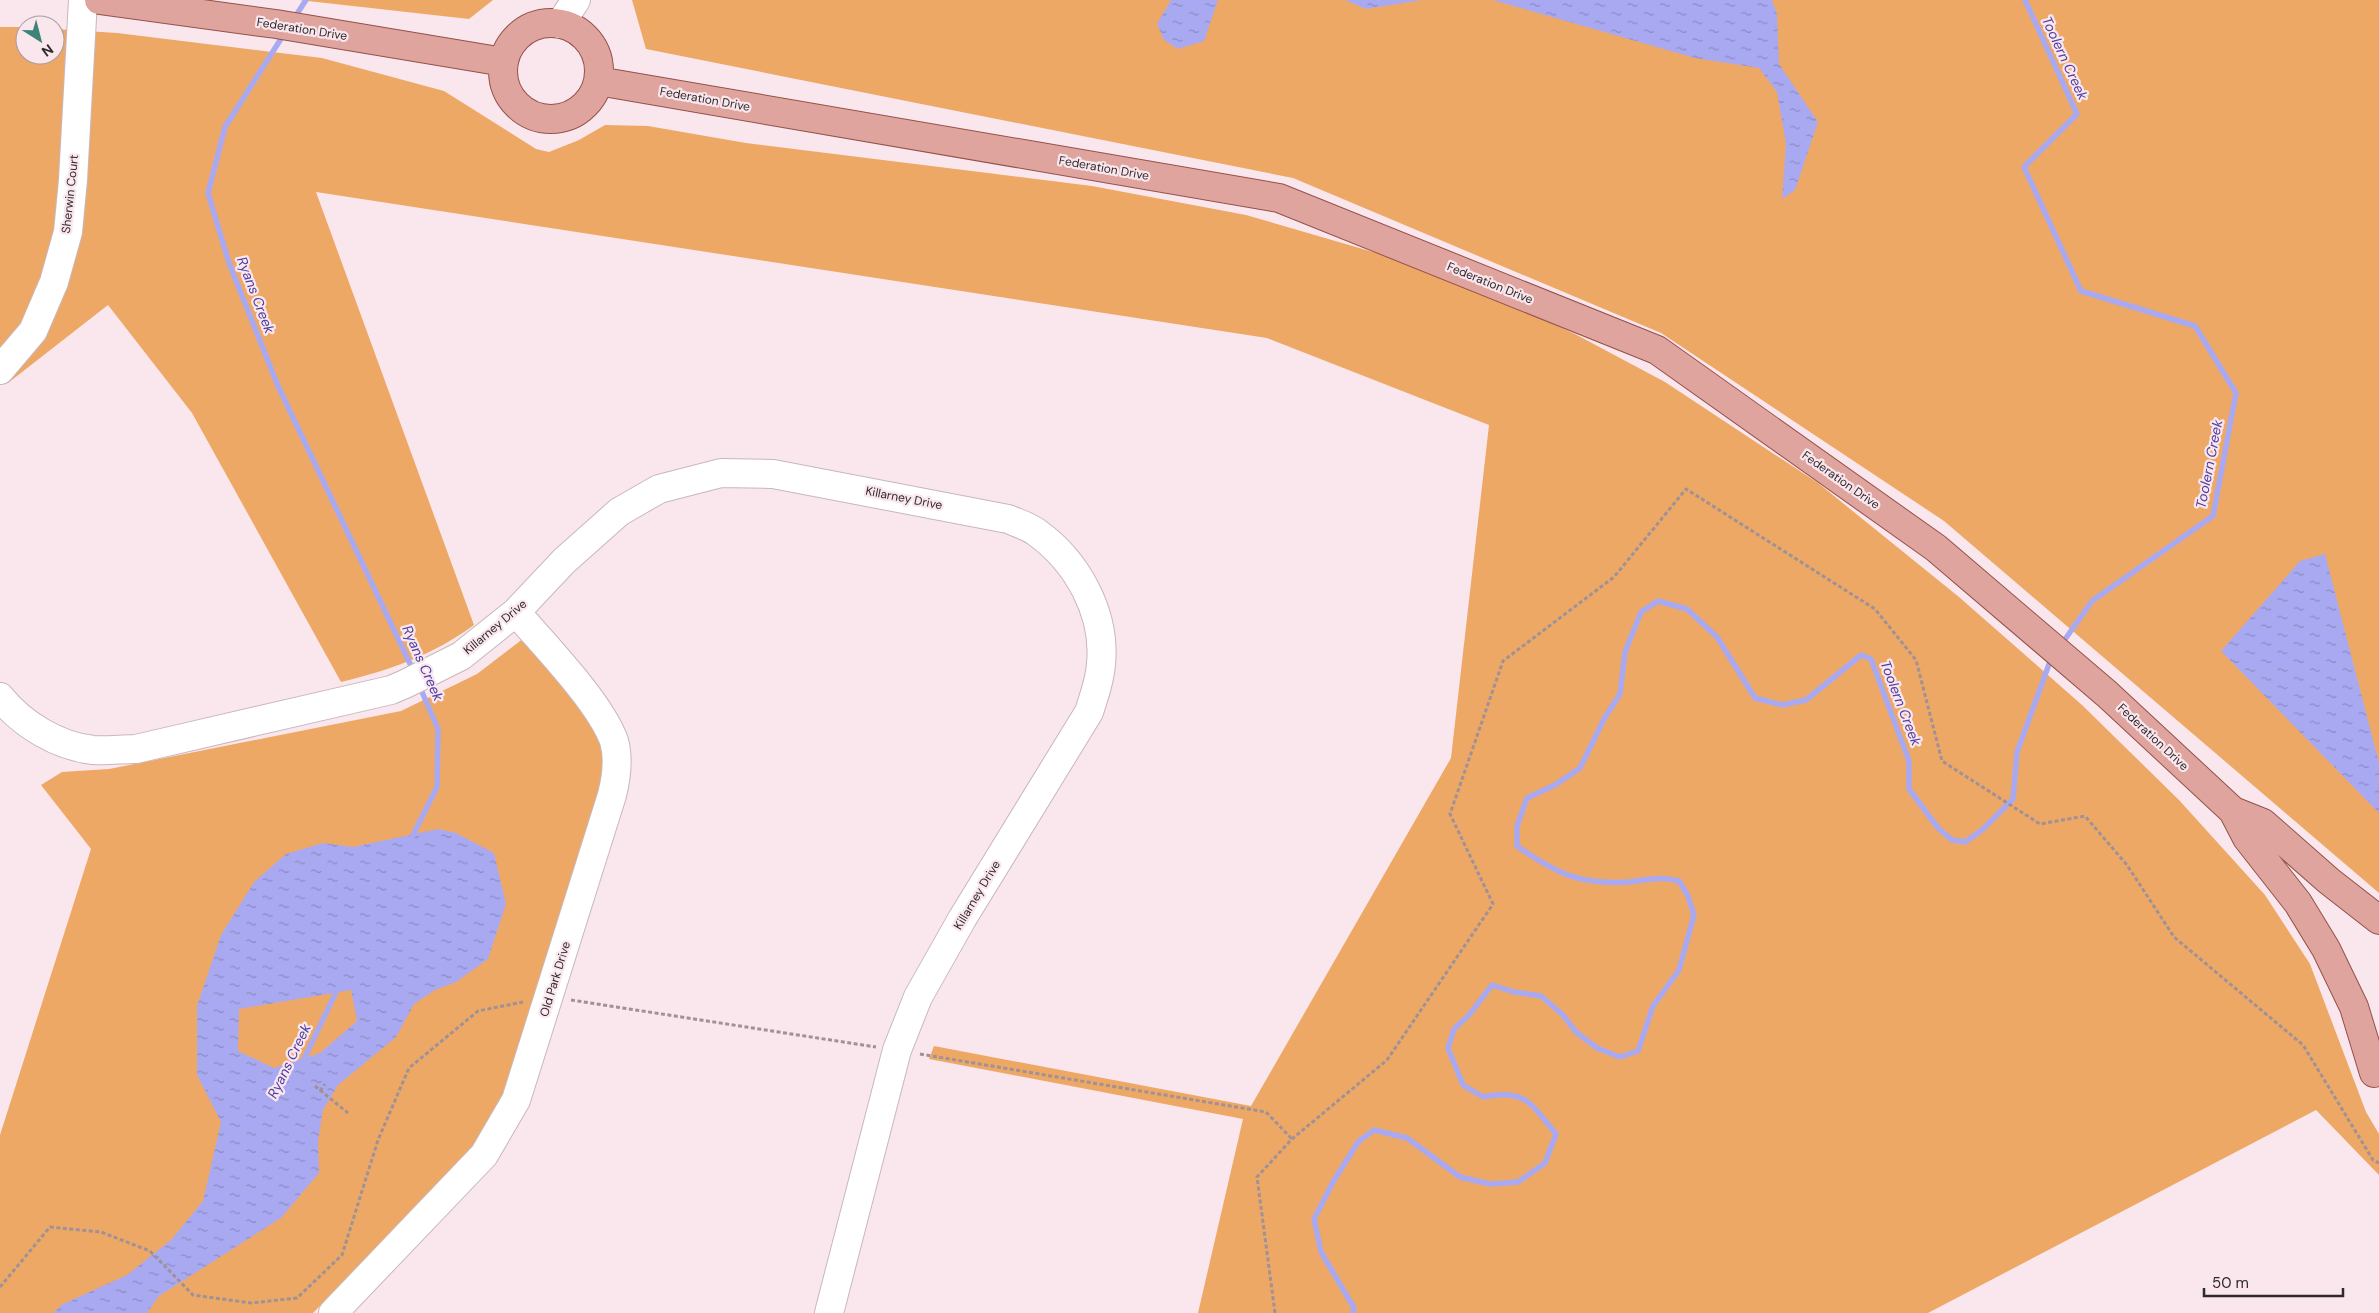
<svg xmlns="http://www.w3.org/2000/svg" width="2379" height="1313" font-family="'DM Sans',sans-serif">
<defs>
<pattern id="water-ripples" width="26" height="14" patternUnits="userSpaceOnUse" patternTransform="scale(1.25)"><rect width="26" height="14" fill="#a9a9f1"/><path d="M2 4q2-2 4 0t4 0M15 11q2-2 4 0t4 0" fill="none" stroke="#8a8ac3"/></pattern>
</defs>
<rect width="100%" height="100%" fill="#fae7ee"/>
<path fill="#eea866" d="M299,0H493L469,19Z
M632,0H2379V893L1944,521L1661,333L1293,178L646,49Z
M0,27H25V55H55V29L117,33L322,58L444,91L536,149L549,152L579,140L605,125L648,126L746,143L1092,186L1246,215L1435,270L1575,334L1665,382L1818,483L1959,597L2082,705L2179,800L2265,895L2310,964L2366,1112L2379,1134V1175L2316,1110L1928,1313H1198L1243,1119L929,1059L934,1046L1251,1106L1451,758L1489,425L1267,338L316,192L474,625C433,655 391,670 341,682L192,413L108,305L8,383L0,384Z
M524,638L605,735L611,771L532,1015L499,1107L466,1157L313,1313H0V1135L91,849L41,785L62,772L109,769L401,711L477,674Z"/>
<path fill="url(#water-ripples)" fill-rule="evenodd" d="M1171,0H1218L1204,41L1178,49L1164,40L1157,24Z
M1345,0H1422L1366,9Z
M1493,0H1772L1777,14L1779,64L1818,122L1795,190L1782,199L1786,144L1777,92L1759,68L1695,58Z
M2325,554L2379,763V813L2221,651L2300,561Z
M438,829L456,833L494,853L506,904L488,959L456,982L435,990L414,1004L396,1037L338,1085L323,1110L318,1141L319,1173L281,1218L159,1296L147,1313H53L63,1304L127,1275L171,1240L203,1201L221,1122L197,1075V1006L221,935L254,882L286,854L323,843L353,847ZM351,990L357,1021L320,1053L274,1068L238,1051L239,1009Z"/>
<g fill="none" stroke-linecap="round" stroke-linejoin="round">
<path stroke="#a9a9f1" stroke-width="5.5" d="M2025,0L2077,114L2024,167L2081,291L2195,326L2236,393L2213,516L2092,601L2061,645
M293,20L306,0
M284,34L225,127L208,193L229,263L278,386L414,672
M410,841L437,787L438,729L419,685
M302,1063L339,986
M1353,1313L1354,1308L1321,1252L1314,1219L1333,1182L1358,1142L1374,1130L1407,1138L1460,1177L1490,1184L1518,1182L1545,1163L1556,1134C1531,1104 1526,1088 1483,1097L1463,1085L1448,1048L1454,1029L1469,1015L1492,985L1514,992L1541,996L1563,1015L1576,1032L1597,1048L1620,1057L1638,1051L1653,1006L1679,970L1694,915L1688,896L1679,881C1660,876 1649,880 1629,882C1580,885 1557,874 1517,846V826L1527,798L1555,785L1580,768L1604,719L1620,694L1625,652L1641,612L1658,601L1687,609L1717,637L1755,698L1782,705L1806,700L1861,655L1871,659L1909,761V789L1938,828L1952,840L1965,842L1982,830L2013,799L2017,752L2052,656"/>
<defs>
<path id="minor" d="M560,24L576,0
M0,370L33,331L54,282L68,232L73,180L83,0
M0,697C22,724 57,746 93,750C107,751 122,749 136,749L391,690L405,684L461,656L516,612L564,561L619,512L659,489L721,473L773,474L1008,519C1017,523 1028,526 1036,532C1077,561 1106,613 1101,664C1100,681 1094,696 1089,712L962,919L918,997L897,1050L829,1313
M333,1313L484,1155L516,1100L612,795C616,779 619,758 614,741C600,702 544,645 516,612"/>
<path id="major" d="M99,0L276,24L504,62
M503 71a48 48 0 1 1 96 0a48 48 0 1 1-96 0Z
M598,81L1279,198L1657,350L1936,548L2107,694L2233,811L2247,838L2298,903L2326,949L2354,1007L2374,1073
M2233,811L2263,823L2329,881L2379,920"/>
</defs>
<use href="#minor" stroke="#c8b7bd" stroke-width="30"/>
<use href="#major" stroke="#94514a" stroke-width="30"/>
<path stroke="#9f9196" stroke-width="3" stroke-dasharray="4 2.5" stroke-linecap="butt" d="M571,1000L876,1047
M920,1054L1266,1112L1292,1139
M315,1086L348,1113
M320,1091L325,1084
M0,1287L50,1227L101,1232L150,1251L193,1295L251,1303L297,1298L342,1255L378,1140L409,1068L478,1011L523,1002
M1275,1313L1257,1177L1292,1139L1387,1060L1493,904L1450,814L1503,661L1614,577L1686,489L1875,609L1916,660L1942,761L2040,824L2085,816L2127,865L2174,937L2303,1045L2373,1160L2379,1163"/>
<use href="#minor" stroke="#fff" stroke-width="28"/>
<use href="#major" stroke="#dfa49d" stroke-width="28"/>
</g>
<g text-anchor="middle" stroke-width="4.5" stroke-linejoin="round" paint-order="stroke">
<g font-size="12" fill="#2f292b" stroke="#fae7ee">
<text transform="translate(302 29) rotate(9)" y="4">Federation Drive</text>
<text transform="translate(705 99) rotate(10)" y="4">Federation Drive</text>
<text transform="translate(1104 168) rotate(10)" y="4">Federation Drive</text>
<text transform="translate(70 194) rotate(-84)" y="4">Sherwin Court</text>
<text transform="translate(1490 283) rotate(22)" y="4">Federation Drive</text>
<text transform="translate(1841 480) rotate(35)" y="4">Federation Drive</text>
<text transform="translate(904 498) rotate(11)" y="4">Killarney Drive</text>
<text transform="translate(495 627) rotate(-40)" y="4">Killarney Drive</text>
<text transform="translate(2153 737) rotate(43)" y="4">Federation Drive</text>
<text transform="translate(977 895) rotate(-59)" y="4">Killarney Drive</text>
<text transform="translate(555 979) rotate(-73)" y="4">Old Park Drive</text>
</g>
<g font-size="14" font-style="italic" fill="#4c3ea4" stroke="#fae7ee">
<text transform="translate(2065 58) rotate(65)" y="5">Toolern Creek</text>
<text transform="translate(256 295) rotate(69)" y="5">Ryans Creek</text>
<text transform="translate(2209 464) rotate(-79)" y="5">Toolern Creek</text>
<text transform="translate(423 663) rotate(66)" y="5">Ryans Creek</text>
<text transform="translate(1901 703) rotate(69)" y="5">Toolern Creek</text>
<text transform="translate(289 1061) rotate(-64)" y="5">Ryans Creek</text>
</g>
</g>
<g transform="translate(40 40) rotate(144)"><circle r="24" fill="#fae7ee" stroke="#a99ba0"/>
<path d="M0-4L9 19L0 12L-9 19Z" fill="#3f8377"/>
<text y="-8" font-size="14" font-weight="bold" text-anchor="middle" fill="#2f292b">N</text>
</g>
<path d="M2204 1288v8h139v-8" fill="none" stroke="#2f292b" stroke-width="2.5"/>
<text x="2212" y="1288" font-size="15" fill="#2f292b" stroke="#fae7ee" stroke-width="4" paint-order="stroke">50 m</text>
</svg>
